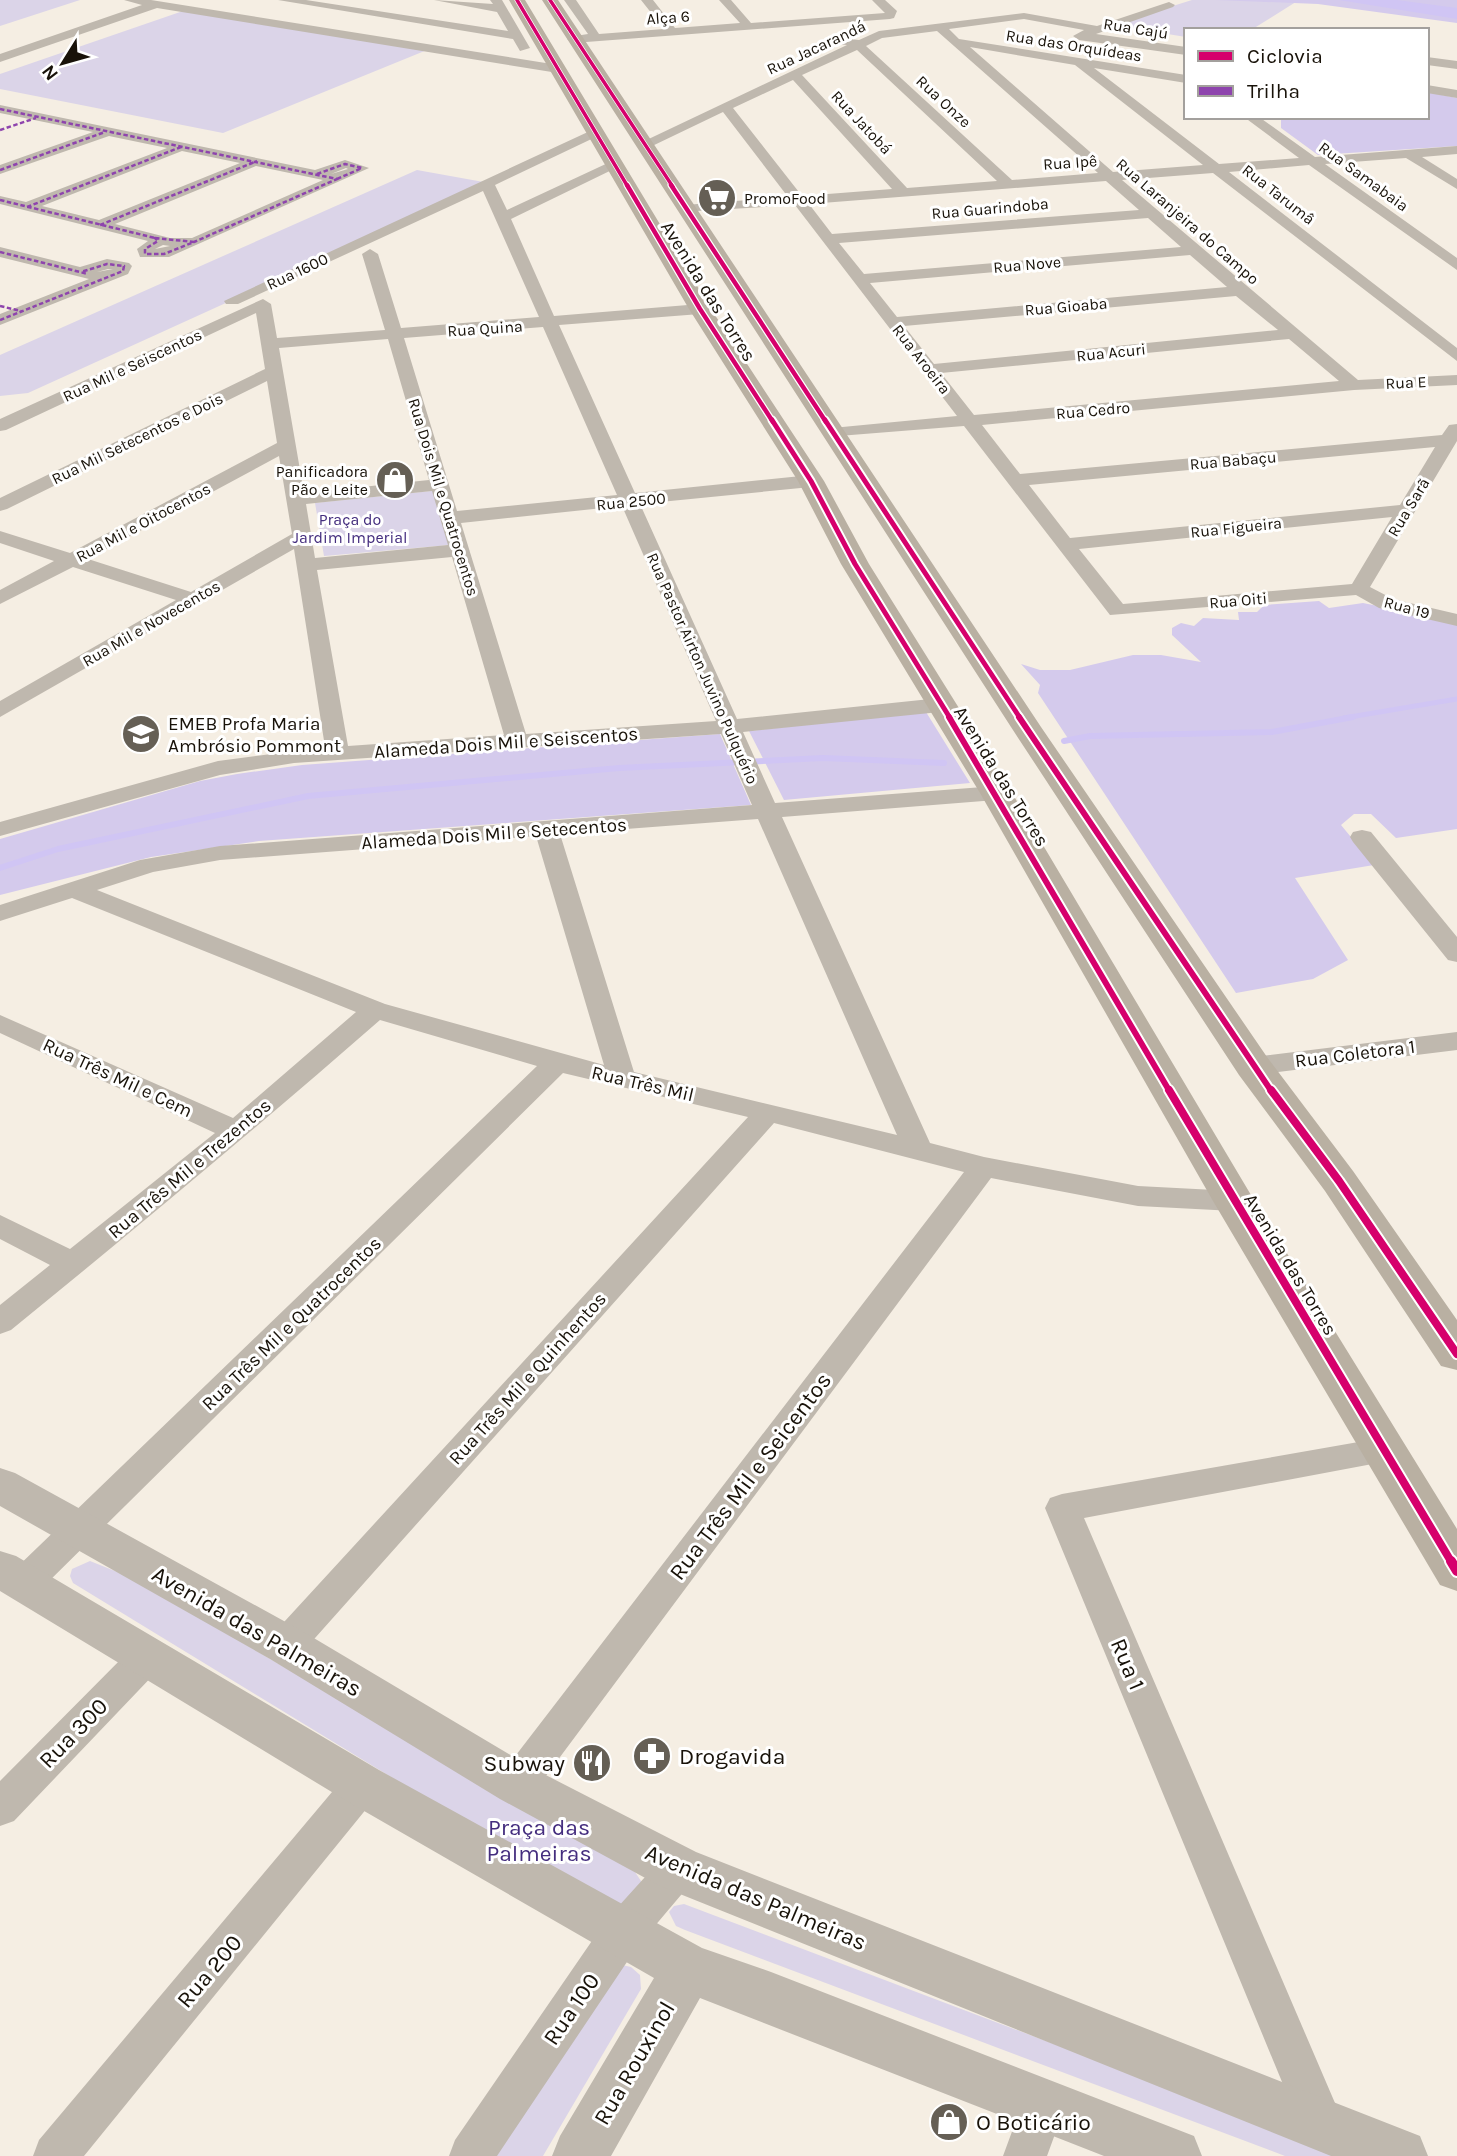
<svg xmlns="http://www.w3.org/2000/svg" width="1457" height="2156" font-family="Karla,sans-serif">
<rect width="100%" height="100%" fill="#f5eee3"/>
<path fill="#dbd4e8" d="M0,0H80L0,26Z
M1192,0H1299L1251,30H1186V37L1112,25Z
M183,11L427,50L223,133L0,89V74Z
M417,170L489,183L28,393L0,396V355Z
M441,490L461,544L324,556L315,503Z
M90,1561L130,1577L635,1872L643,1884L638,1913L568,1885L73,1583L70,1576L72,1569Z
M684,1904L1350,2156H1285L685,1930L676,1926L669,1912L674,1906Z
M622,1965L631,1967L640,1975L641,1989L543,2156H490Z"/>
<path fill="#d4caec" d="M1216,0H1457V23L1318,4Z
M1427,92L1457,98V146L1318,155L1281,128V117H1427Z
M1319,601L1329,608L1363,603L1457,622V829L1396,838L1371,814H1354L1341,825L1374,865L1295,878L1348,960L1313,979L1236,993L1038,693L1040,685L1021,664L1040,670H1070L1133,655H1161L1201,662L1172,635V628L1181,623L1194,626L1203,618L1239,620L1238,612H1257L1264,605Z
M926,712L970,783L784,800L749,731Z
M720,734L751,805L259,841L151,857L0,895V839L200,781L237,774L302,765Z"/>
<path fill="#d0c5f4" d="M1339,0H1397L1457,8V19Z"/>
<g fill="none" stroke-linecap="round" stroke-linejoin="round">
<path stroke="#d0c5f4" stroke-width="5" d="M1344,718L1457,699"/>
<path stroke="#d0c5f4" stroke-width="6" d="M1064,741L1090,736L1272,732L1353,717
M0,868L58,849L308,796L619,768L823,758L944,763"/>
<path fill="#bfb8ae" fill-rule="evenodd" d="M124,0H151L558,65L564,69L558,73L157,8L0,62V54L142,5Z
M278,0H306L508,31L497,12L434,0L493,4L490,0H502L530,48L520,51L513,39Z
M564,0H576L599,34L664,29L641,0H653L675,28L740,23L719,0H731L751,23L885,13L872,0H885L897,11L894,18L890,19L573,43L567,39L569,37L588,34Z
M1169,2L1175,5L1173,7L1096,34L1186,47V55L1079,40L1073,36L1084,30L1024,19L949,29L959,39L1186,75V83L1094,68L1219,164L1299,158L1244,117H1259L1315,157L1457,146V154L1422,157L1457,179V189L1406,158L1325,164L1457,258V270L1309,165L1229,172L1457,348V361L1213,173L1122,180L1358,380L1457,375V385L1354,390L982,425L1020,474L1442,435L1449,425L1457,424V441L1370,587L1393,599L1457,614V626L1379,608L1356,595L1110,615L964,426L826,437L823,433L832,428L957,416L795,205L680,212L678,209L685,205L788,197L723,112L648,148L636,145L847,45L838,44V38L859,40L879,31L1024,13L1097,26ZM937,31L1098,173L1012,180L866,46L882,38ZM970,47L1075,65L1203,165L1113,172ZM857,50L997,181L907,188L802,75ZM793,80L892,189L802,196L733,108ZM1106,181L1139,210L832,234L809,204ZM1148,218L1181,247L864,274L839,243ZM1190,255L1227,287L897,317L870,283ZM1236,296L1278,330L934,364L904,326ZM1289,339L1339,381L974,415L941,373ZM1435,447L1400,505L1070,538L1029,485ZM1392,517L1352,584L1123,604L1079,549Z
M1427,57L1457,61V69L1427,65Z
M1427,85L1457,90V98L1427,93Z
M0,105L315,170L345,160L369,168L169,257H140L137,249L148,241L0,204V196L26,202L167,148L109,136L0,174V165L93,132L0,113ZM182,151L240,163L99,220L42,206ZM256,166L323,180L192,238H170L115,224ZM348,169L331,174L346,168ZM163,245L170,246L155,249Z
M590,131L602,134L495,185L507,210L610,162L622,165L511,219L554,316L700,304L708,309L700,314L559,325L635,493L811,475L820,481L811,487L640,504L737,719L940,698L951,705L940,712L743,732L775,803L996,786L1004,788L1008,793L1004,798L996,800L782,817L930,1143L984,1157L1138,1186L1234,1191L1245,1194L1249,1201L1245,1208L1234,1211L1138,1206L991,1178L531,1796L517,1801L503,1796L497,1784L503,1772L964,1172L774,1123L299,1656L286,1661L273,1656L268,1645L273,1634L748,1117L563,1073L37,1593L24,1598L11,1593L6,1583L11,1573L537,1066L380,1020C259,1126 135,1229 11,1330L0,1334V1305L50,1265L0,1239V1215L70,1249L215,1133L0,1033V1015L233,1118L356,1012L72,898L0,921V905L140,860L220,846L752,805L721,734L294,763L220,775L0,836V822L218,761L325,747L294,549L0,717V701L176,600L73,567L0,604V590L54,561L0,543V531L70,553L277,443L267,381L7,509L0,511V498L265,369L256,313L6,430L0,431V419L263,299L271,304L277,338L385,330L362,254L370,249L378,254L401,328L539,317L483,191L238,304H226L224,301ZM543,327L617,495L457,511L404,338ZM388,339L429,480L304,493L279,348ZM279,456L292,534L191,592L88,559ZM432,491L448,545L315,558L306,504ZM622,506L716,721L526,734L461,523ZM452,557L504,735L348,746L317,570ZM758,819L897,1135L634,1072L560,834ZM536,836L604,1065L385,1004L97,890L153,872L220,860Z
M0,247L80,267L107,259L129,263L132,266L128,274L0,325V314L89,279L0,257ZM108,269H113L97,272Z
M1362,830L1371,832L1457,937V962L1448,960L1353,842L1350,837L1353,832Z
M1457,1032V1050L1253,1075L1243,1072L1239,1066L1243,1060L1253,1057Z
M1387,1437L1399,1441L1404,1450L1399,1459L1084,1518L1344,2124L1338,2140L1322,2146L1306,2140L1045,1508L1050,1498L1062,1494Z
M146,1642L159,1647L165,1658L159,1669L14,1821L0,1826V1781L133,1647Z
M362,1767L376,1773L382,1785L376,1797L84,2156H33L39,2140L348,1773Z
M678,1850L692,1856L698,1869L692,1882L637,1947L497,2156H449L455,2140L607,1919L664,1856Z
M1044,2082L1060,2088L1066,2104L1047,2156H1003L1028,2088Z"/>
<path fill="#bfb8ae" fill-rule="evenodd" d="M0,1468L15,1473L302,1631L534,1769L696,1852L1420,2136L1428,2156H1331L660,1886L500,1799L270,1659L0,1506Z
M0,1551L16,1556L379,1770L702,1948L771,1972L1194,2136L1202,2156H1104L700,1998L611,2156H552L560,2136L654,1978L345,1800L0,1591Z"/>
<path fill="#b9b0a2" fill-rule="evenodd" d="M509,0H525L711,309L824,481L869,564L1012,793L1251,1195L1457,1529V1591L1440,1585L1213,1201L980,793L841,564L798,481L689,309Z
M542,0H558L1041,727L1267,1057L1353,1171L1457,1320V1370L1441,1366L1325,1191L1239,1075L1011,727Z"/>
<path stroke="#8e44ad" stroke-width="2.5" stroke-dasharray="4.5 2.5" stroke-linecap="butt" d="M0,109L337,179L194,242
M0,130L36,118
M0,170L105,132
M317,174L345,164L362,168L337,179
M0,200L155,238
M27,207L181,147
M100,225L257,161
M155,238L194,242L164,254H145V249L158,241Z
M0,252L88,274
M0,306L21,311
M0,320L123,271L124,266L107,264L81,272"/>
<defs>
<path id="cycleway-far5" d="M517,0L628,187
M550,0L673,187"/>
<path id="cycleway-far4" d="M627,185L700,309L773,422
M671,185L826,422"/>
<path id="cycleway-far3" d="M772,420L811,481L855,564L950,718
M825,420L1020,718"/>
<path id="cycleway-far2" d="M949,717L1170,1092
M1019,717L1272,1092"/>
<path id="cycleway-far1" d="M1169,1090L1452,1563
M1271,1090L1339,1181L1457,1354"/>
<path id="cycleway" d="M1451,1561L1457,1571"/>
</defs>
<use href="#cycleway-far5" stroke="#fff" stroke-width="5"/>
<use href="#cycleway-far4" stroke="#fff" stroke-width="7"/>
<use href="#cycleway-far3" stroke="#fff" stroke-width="9"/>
<use href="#cycleway-far2" stroke="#fff" stroke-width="10"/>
<use href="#cycleway-far1" stroke="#fff" stroke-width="12"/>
<use href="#cycleway" stroke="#fff" stroke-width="14"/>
<use href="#cycleway-far5" stroke="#d6006c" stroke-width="3.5"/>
<use href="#cycleway-far4" stroke="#d6006c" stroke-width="4.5"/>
<use href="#cycleway-far3" stroke="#d6006c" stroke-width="5"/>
<use href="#cycleway-far2" stroke="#d6006c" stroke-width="6"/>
<use href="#cycleway-far1" stroke="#d6006c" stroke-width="8"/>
<use href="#cycleway" stroke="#d6006c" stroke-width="10"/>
</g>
<defs>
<symbol id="supermarket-disc" viewBox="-11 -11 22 22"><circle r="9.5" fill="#655f55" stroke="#fff"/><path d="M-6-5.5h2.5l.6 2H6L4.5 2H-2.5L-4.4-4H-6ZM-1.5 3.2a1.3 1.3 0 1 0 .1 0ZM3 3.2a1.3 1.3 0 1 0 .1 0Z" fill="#fff"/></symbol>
<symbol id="shop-disc" viewBox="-11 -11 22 22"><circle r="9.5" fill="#655f55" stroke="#fff"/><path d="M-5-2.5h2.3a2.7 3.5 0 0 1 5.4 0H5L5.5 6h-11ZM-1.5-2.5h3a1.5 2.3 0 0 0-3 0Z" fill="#fff"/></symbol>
<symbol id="school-disc" viewBox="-11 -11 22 22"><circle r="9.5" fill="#655f55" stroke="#fff"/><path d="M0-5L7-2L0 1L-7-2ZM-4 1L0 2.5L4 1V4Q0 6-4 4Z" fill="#fff"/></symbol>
<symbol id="pharmacy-disc" viewBox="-11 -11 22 22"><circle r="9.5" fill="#655f55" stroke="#fff"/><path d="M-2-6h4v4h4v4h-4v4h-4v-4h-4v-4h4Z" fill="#fff"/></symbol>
<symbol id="restaurant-disc" viewBox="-11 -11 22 22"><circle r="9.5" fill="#655f55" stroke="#fff"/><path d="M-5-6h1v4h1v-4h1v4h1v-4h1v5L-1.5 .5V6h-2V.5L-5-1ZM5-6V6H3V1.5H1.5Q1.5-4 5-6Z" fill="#fff"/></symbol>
</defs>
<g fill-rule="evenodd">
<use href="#supermarket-disc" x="695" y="176" width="44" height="44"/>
<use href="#shop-disc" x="373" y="458" width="44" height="44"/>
<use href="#school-disc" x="119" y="712" width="44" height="44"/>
<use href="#pharmacy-disc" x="630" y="1734" width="44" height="44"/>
<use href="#restaurant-disc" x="570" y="1741" width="44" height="44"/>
<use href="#shop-disc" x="927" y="2100" width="44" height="44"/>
</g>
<g text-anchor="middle" stroke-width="6" stroke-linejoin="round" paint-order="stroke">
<g font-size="16" fill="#181209" stroke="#fff">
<text transform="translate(668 17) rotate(-4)" y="6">Alça 6</text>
<text transform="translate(1136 28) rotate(9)" y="6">Rua Cajú</text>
<text transform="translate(1074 45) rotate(9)" y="6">Rua das Orquídeas</text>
<text transform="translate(816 47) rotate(-25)" y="6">Rua Jacarandá</text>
<text transform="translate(944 101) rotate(43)" y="6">Rua Onze</text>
<text transform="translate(862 122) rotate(47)" y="6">Rua Jatobá</text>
<text transform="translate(1070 162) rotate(-4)" y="6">Rua Ipê</text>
<text transform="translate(1364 176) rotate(36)" y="6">Rua Samabaia</text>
<text transform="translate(1279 194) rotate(38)" y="6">Rua Tarumâ</text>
<text transform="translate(990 208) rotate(-5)" y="6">Rua Guarindoba</text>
<text transform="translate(1188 221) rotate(41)" y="6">Rua Laranjeira do Campo</text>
<text transform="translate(1027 264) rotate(-5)" y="6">Rua Nove</text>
<text transform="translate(297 271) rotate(-25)" y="6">Rua 1600</text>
<text transform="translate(1066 306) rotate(-5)" y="6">Rua Gioaba</text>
<text transform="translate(485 328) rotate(-4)" y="6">Rua Quina</text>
<text transform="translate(1111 352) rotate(-6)" y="6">Rua Acuri</text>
<text transform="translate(922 359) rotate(52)" y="6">Rua Aroeira</text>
<text transform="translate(132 365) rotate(-25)" y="6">Rua Mil e Seiscentos</text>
<text transform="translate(1406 382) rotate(-3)" y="6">Rua E</text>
<text transform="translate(1093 410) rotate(-5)" y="6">Rua Cedro</text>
<text transform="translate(137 438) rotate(-26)" y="6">Rua Mil Setecentos e Dois</text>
<text transform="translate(1233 460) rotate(-5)" y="6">Rua Babaçu</text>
<text transform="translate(444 497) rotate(73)" y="6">Rua Dois Mil e Quatrocentos</text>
<text transform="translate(631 501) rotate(-6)" y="6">Rua 2500</text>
<text transform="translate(1408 507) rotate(-59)" y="6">Rua Sarã</text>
<text transform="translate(143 522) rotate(-28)" y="6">Rua Mil e Oitocentos</text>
<text transform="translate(1236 527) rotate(-6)" y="6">Rua Figueira</text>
<text transform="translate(1238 600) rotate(-5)" y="6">Rua Oiti</text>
<text transform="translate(1407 607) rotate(15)" y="6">Rua 19</text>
<text transform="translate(151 623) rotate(-30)" y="6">Rua Mil e Novecentos</text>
<text transform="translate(703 668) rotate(66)" y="6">Rua Pastor Airton Juvino Pulquério</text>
</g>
<g font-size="16" fill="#181209" stroke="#fff" text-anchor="start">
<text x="744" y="204">PromoFood</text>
<text x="368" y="477" text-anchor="end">Panificadora<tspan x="368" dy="18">Pão e Leite</tspan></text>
</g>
<g font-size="16" fill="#442d7e" stroke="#fff">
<text x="350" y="525">Praça do<tspan x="350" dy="18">Jardim Imperial</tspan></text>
</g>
<g font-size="19" fill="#181209" stroke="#fff">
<text transform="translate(709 291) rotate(58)" y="7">Avenida das Torres</text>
<text transform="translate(506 742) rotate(-4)" y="7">Alameda Dois Mil e Seiscentos</text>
<text transform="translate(1002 776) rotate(58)" y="7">Avenida das Torres</text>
<text transform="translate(494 833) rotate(-4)" y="7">Alameda Dois Mil e Setecentos</text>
<text transform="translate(1355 1053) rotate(-7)" y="7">Rua Coletora 1</text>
<text transform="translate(118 1077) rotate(25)" y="7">Rua Três Mil e Cem</text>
<text transform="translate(643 1083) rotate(13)" y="7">Rua Três Mil</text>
<text transform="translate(189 1168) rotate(-40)" y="7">Rua Três Mil e Trezentos</text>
<text transform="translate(1291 1264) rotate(59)" y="7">Avenida das Torres</text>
<text transform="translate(291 1323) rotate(-44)" y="7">Rua Três Mil e Quatrocentos</text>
<text transform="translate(527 1378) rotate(-48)" y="7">Rua Três Mil e Quinhentos</text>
</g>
<g font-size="19" fill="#181209" stroke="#fff" text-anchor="start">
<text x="168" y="730">EMEB Profª Maria<tspan x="168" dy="22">Ambrósio Pommont</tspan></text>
</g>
<g font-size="23" fill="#181209" stroke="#fff">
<text transform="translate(750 1476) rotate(-53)" y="8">Rua Três Mil e Seicentos</text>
<text transform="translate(257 1631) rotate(30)" y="8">Avenida das Palmeiras</text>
<text transform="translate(1128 1664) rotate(67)" y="8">Rua 1</text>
<text transform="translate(73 1733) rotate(-46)" y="8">Rua 300</text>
<text transform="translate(756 1897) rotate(23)" y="8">Avenida das Palmeiras</text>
<text transform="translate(209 1971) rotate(-50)" y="8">Rua 200</text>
<text transform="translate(571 2009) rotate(-56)" y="8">Rua 100</text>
<text transform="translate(634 2063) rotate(-60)" y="8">Rua Rouxinol</text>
</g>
<g font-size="23" fill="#181209" stroke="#fff" text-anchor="start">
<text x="679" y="1764">Drogavida</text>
<text x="565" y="1771" text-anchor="end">Subway</text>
<text x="976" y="2130">O Boticário</text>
</g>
<g font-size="23" fill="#442d7e" stroke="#fff">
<text x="539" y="1835">Praça das<tspan x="539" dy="26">Palmeiras</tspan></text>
</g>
</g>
<rect x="1184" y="28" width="245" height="91" fill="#ffffff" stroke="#a3a09d" stroke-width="2"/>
<rect x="1198" y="51" width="35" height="10" fill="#d6006c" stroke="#a3a09d" stroke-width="2"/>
<text x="1247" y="63" font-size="21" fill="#181209">Ciclovia</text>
<rect x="1198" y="86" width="35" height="10" fill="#8e44ad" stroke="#a3a09d" stroke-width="2"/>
<text x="1247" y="98" font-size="21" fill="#181209">Trilha</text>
<g transform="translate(63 63) rotate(233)" stroke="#ffffff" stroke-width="5" paint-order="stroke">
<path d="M0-5L12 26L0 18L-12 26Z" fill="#181209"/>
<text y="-10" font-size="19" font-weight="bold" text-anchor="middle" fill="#181209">N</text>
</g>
</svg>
